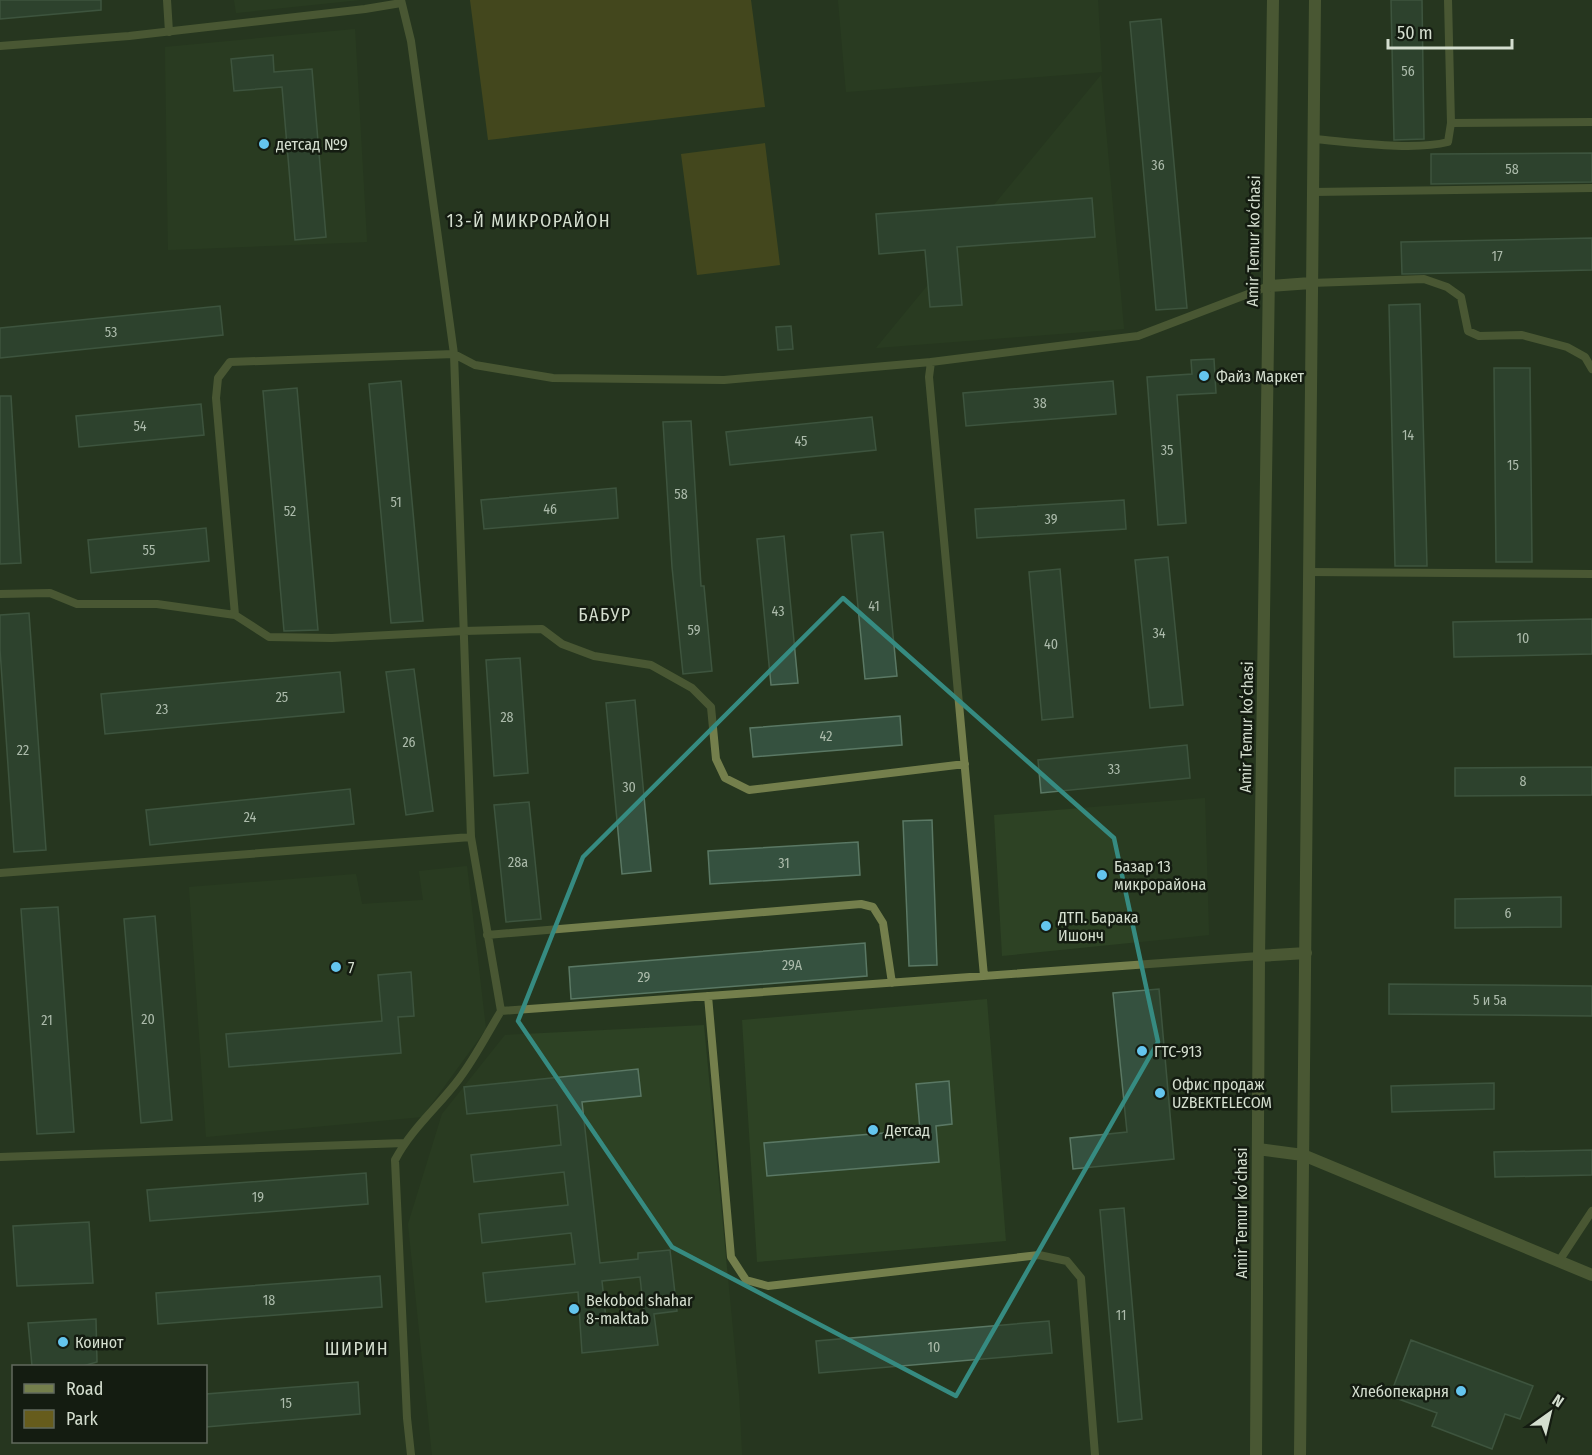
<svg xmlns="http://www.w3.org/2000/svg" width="1592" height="1455" font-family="'Fira Sans Condensed',sans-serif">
<rect width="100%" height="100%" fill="#26371f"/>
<path fill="#2d4224" d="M234,0H360L236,13Z
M838,0H1098L1102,72L846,92Z
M355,29L367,242L168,250L165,47Z
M1101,75L1124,329L876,348Z
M1205,798L1209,935L1002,956L994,815Z
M467,866L486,1029L422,1117L206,1137L189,887L356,874L362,904L423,900L419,871Z
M987,999L1006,1241L757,1262L742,1020Z
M704,1025L739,1394L742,1455H432L408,1224L442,1114L505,1035Z"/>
<path fill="#665c1c" d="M470,0H751L765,107L488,140Z
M765,143L780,265L697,275L681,154Z"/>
<path fill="#35513f" stroke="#5a7864" stroke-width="1.5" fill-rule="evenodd" d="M0,0H101V10L0,19Z
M1391,0H1422L1424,139L1394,140Z
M1161,19L1187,308L1156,310L1130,22Z
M273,55L274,72L312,69L326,237L295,240L282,87L234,91L231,59Z
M1592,153V182L1431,184V154Z
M1092,198L1095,237L957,247L962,305L930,307L925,250L879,254L876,214Z
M1592,238V270L1402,274L1401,242Z
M1420,304L1427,566H1395L1389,305Z
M220,306L223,335L0,358V328Z
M791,326L793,349L778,350L776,327Z
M1214,359L1216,393L1177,395L1186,523L1158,525L1147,377L1192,374L1191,360Z
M1494,368H1530L1532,562H1496Z
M401,381L423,621L391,623L369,384Z
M1113,381L1116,414L966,426L963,393Z
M297,388L318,630L284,631L263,391Z
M0,396H11L21,563L0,564Z
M201,404L204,435L79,447L76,416Z
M872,417L876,450L730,465L726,432Z
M691,421L701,586H704L712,671L683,674L672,567L663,422Z
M616,488L618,518L484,529L481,500Z
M1124,500L1126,529L977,538L975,509Z
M206,528L209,561L91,573L88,540Z
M883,532L897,676L865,679L851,535Z
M784,536L798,683L771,685L757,539Z
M1168,557L1183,705L1150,708L1135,560Z
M1060,569L1073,717L1042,720L1029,572Z
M29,613L46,850L14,852L0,650V615Z
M1592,619V654L1454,657L1453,622Z
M520,658L528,773L494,776L486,660Z
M414,669L433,811L406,815L386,672Z
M340,672L344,712L105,734L101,694Z
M635,700L651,871L622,874L606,703Z
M900,716L902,745L753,757L750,728Z
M1187,745L1190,778L1041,793L1038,760Z
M1592,767V795L1455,796V768Z
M350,789L354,824L150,845L146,810Z
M529,802L541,919L506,922L494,805Z
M932,820L937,965L909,966L903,821Z
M858,842L860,875L710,884L708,851Z
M1561,897V927L1455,928V899Z
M58,907L74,1132L37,1134L21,909Z
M155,916L172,1120L141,1123L124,919Z
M865,943L867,976L571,999L569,967Z
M411,972L414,1016L398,1017L401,1053L229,1067L226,1034L382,1021L378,975Z
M1389,984L1592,986V1016L1389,1014Z
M1159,989L1174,1159L1073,1169L1070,1138L1127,1132L1113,993Z
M638,1069L641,1096L582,1102L600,1263L638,1259V1253L670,1250L677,1311L654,1314L658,1345L582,1353L578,1292L486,1302L483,1273L575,1264L571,1233L482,1243L479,1214L568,1205L564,1172L474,1182L471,1155L561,1145L557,1105L467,1114L464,1087ZM640,1277L644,1314L606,1319L602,1281Z
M949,1081L952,1124L936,1126L939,1162L767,1176L764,1143L920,1130L916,1084Z
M1494,1083V1109L1392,1112L1391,1086Z
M1592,1150V1175L1495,1177L1494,1152Z
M366,1173L368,1204L150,1221L147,1190Z
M1124,1208L1142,1419L1118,1422L1100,1210Z
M89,1222L93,1283L17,1286L13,1226Z
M380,1276L382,1307L158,1324L156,1293Z
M96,1319L97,1362L83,1366H32L28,1323Z
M1049,1321L1052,1353L819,1373L816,1341Z
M1411,1340L1533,1386L1520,1419L1505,1414L1492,1449L1432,1426L1437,1413L1390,1396Z
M358,1382L360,1414L206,1427V1394Z"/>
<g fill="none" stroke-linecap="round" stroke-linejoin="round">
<path stroke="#747f4c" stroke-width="8" d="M167,0L169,32
M401,0L411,41L454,354L475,365L553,378L724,380L931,362
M1448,0L1451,123L1592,122
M0,46L129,36L365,9L401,3
M1313,139C1351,142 1413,151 1448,142L1451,123
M1313,192L1592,188
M1311,283L1424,279L1447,287L1461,297L1468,331L1479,336L1522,335L1567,347L1585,357L1592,369
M1309,572L1592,574
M0,594L50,593L77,604H157L235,615L269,637L332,638L464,631L542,629L562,644L594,656L651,665L692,688L711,707L716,759L725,778L749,790L965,764
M235,615L216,398L218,378L230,362L454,354L471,837
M0,873L471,837L501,1011C487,1034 475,1058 459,1079C438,1107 412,1128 395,1160L407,1418L411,1455
M487,935L861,904L873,907L883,923L892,983
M984,976L929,377L931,362L1138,336L1269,286
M708,996L731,1257L746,1280L768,1286L1039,1255L1067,1261L1081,1278L1095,1455
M501,1011L1259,956
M0,1157L404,1143
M1559,1261L1592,1211"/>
<path stroke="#747f4c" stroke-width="12" d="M1303,1155L1592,1275"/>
<path stroke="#747f4c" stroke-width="12" d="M1269,286L1311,283
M1259,956L1306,953
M1258,1149L1303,1155
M1256,1455L1259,956L1273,0
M1300,1455L1315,0"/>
</g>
<path d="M0 0H1592V1455H0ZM843,598L1114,838L1158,1042L956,1396L672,1247L518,1021L583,857Z" fill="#26371f" fill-opacity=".55" fill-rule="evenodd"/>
<path fill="none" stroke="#368b81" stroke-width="4.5" stroke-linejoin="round" d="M843,598L1114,838L1158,1042L956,1396L672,1247L518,1021L583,857Z"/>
<g fill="#64c5ee" stroke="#141c11" stroke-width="2">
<circle cx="264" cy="144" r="6"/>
<circle cx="1204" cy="376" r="6"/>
<circle cx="1102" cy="875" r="6"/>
<circle cx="1046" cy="926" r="6"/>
<circle cx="336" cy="967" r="6"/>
<circle cx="1142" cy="1051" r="6"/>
<circle cx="1160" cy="1093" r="6"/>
<circle cx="873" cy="1130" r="6"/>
<circle cx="574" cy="1309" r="6"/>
<circle cx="63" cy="1342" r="6"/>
<circle cx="1461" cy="1391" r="6"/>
</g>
<g text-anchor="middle" stroke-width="5" stroke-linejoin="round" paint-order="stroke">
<g font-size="14" fill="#acbbab">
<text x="1408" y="76">56</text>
<text x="1158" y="170">36</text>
<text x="1512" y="174">58</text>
<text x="1497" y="261">17</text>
<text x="111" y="337">53</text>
<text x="1040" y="408">38</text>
<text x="140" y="431">54</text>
<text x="1408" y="440">14</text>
<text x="801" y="446">45</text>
<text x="1167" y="455">35</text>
<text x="1513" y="470">15</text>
<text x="681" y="499">58</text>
<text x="396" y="507">51</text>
<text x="550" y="514">46</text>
<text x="290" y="516">52</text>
<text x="1051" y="524">39</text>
<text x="149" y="555">55</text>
<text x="874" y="611">41</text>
<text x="778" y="616">43</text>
<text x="694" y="635">59</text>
<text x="1159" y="638">34</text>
<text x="1523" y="643">10</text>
<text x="1051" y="649">40</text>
<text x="282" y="702">25</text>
<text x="162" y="714">23</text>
<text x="507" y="722">28</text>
<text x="826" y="741">42</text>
<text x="409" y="747">26</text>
<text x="23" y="755">22</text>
<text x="1114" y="774">33</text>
<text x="1523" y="786">8</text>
<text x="629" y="792">30</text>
<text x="250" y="822">24</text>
<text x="518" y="867">28а</text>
<text x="784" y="868">31</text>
<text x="1508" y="918">6</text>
<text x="792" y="970">29A</text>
<text x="644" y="982">29</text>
<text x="1490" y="1005">5 и 5а</text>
<text x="148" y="1024">20</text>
<text x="47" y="1025">21</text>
<text x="258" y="1202">19</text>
<text x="269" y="1305">18</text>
<text x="1121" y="1320">11</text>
<text x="934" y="1352">10</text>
<text x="286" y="1408">15</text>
</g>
<g font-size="16" fill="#d4decf" stroke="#141c11" text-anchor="start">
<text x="276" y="150">детсад №9</text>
<text x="1216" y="382">Файз Маркет</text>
<text x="1114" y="872">Базар 13<tspan x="1114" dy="18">микрорайона</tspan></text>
<text x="1058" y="923">ДТП. Барака<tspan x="1058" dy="18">Ишонч</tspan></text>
<text x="348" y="973">7</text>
<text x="1154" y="1057">ГТС-913</text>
<text x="1172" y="1090">Офис продаж<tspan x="1172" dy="18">UZBEKTELECOM</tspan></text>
<text x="885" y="1136">Детсад</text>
<text x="586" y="1306">Bekobod shahar<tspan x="586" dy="18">8-maktab</tspan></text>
<text x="75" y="1348">Коинот</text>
<text x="1449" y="1397" text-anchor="end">Хлебопекарня</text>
</g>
<g font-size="16" fill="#d4decf" stroke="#141c11">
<text transform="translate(1253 241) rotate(-89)" y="6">Amir Temur koʻchasi</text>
<text transform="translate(1246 727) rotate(-89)" y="6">Amir Temur koʻchasi</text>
<text transform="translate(1241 1213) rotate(-90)" y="6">Amir Temur koʻchasi</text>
</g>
<g font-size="18" letter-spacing="1.5" fill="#d4decf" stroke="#141c11">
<text x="529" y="227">13-Й МИКРОРАЙОН</text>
<text x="605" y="621">БАБУР</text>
<text x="357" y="1355">ШИРИН</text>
</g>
</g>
<rect x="12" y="1365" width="195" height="78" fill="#141c11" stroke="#616a5d" stroke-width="1.5"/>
<rect x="24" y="1384" width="30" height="9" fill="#747f4c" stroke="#616a5d" stroke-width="1.5"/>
<text x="66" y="1395" font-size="18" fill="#d4decf">Road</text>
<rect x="24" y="1410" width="30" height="18" fill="#665c1c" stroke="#616a5d" stroke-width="1.5"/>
<text x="66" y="1425" font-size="18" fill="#d4decf">Park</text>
<g transform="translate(1550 1413) rotate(34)" stroke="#141c11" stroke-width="4.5" paint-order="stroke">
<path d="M0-4.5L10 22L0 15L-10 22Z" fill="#d4decf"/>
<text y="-9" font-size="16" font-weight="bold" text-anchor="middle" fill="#d4decf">N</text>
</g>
<path d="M1388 39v9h124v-9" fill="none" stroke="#d4decf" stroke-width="3"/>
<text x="1397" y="39" font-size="18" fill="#d4decf" stroke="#141c11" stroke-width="4.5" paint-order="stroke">50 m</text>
</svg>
